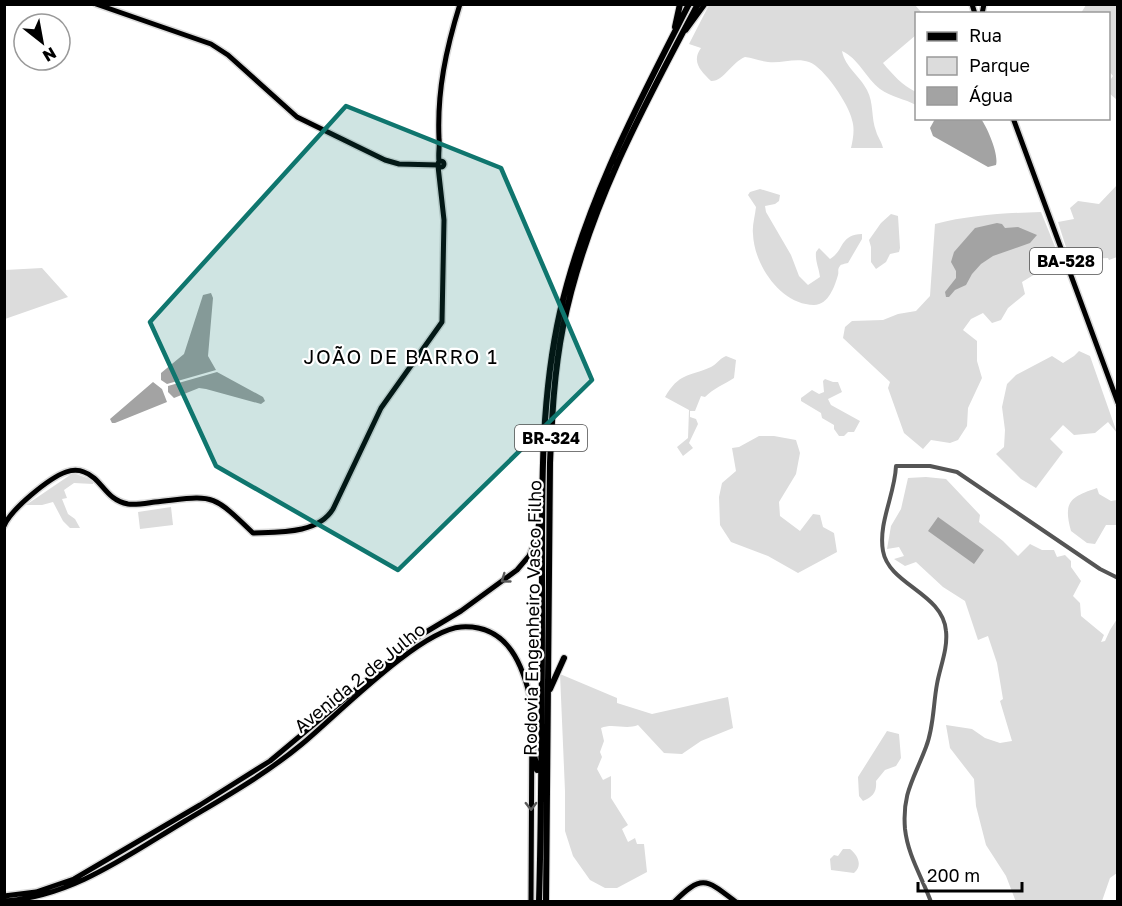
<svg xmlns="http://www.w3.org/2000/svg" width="1122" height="906" font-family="'Golos Text',sans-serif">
<rect width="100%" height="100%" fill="#fff"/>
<path fill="#dcdcdc" d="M1116,4L1118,5L1117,100L1109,93V82L1113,76L1109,71L1108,14L1081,13L1086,5Z
M709,5H915L922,13L916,14V35L883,63C893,75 902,85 916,92V105C905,99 891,97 880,89C866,78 858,58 842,51C845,67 860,76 867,90C874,103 871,118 876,131C878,138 881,140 883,148H851C853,139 855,129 852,120C849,105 824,67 809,62C796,57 781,64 768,62C760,61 753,58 745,57C732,62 723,82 711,81C701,71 691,62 701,48L689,44Z
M1117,185V257L1109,260L1108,258L1070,260L1058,222L1074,219L1070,208L1078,201L1099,204Z
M760,189L780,195L779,201L775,204L765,206L766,212L791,255L799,276L808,285L820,277C819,268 815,261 816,252L819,248L830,259C845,250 839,235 862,234V239L848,263C845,264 841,264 840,266C837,270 839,271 838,275C835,285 829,305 814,305C781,305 754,265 753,234C752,226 755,216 756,207L748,195L750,192Z
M1041,212L1060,259L1022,282L1025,294L1008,308L1001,320L992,323L983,313L971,319L963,330L977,341V361L982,378L968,408L967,426L958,440L950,443L931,440L923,449L904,433L888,388L890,382L843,338L845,327L852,321L883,320L898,314L916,311L930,296L935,224C970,215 1005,213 1041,212Z
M891,214L898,216L900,248L899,252L890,254L886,262L876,269L871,262V247L869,240L881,223Z
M42,268L68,297L5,319V270Z
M1079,351L1090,356L1117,433L1108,422L1095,433L1074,435L1063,425L1050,439L1063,452L1036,488L1021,479L996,454L1004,447L1005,430L1002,407L1007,384L1016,375L1052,356L1063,363L1074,356Z
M726,356L736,360L734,378C723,385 714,388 705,397L701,396L695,411H690V417L696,419L698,424L689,443L693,448L683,456L677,447L688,438L689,410L665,397C679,373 688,377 711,367C717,364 719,359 726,356Z
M825,379L833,382H838L842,392L828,399L831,405L860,421L854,432H848L844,436H839L834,429V425L822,418L821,413L801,401V398L812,390L819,394L824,392L823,381Z
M759,436H774L796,440L800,453L796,474L779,502L780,516L800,531L813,514L820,515L823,527L834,533L837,552L798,573L768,556L731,542L720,525L719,497L722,483L736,471L732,448L739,447Z
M73,473L93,480V484L74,483L64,490L67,498L62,499L68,514L75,519L80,528H70L63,521L53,502L42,505H26Z
M926,477L946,479L980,515L979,522L1003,541L1018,556L1030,544L1042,550H1054L1057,557L1065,555L1071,561V567L1081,581L1073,596L1080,603L1081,616L1104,635L1101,642L1105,641L1110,630L1117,619V873L1110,878L1102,901L1016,902L1006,876L986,845L976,806L974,779L950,748L946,725L972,729L985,738L1000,743L1012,741L1000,701L1003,699L997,663L988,636L978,640L965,601L943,587L916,562L905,566L894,559L904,556L899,547L887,549L891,526L901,509L908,478Z
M1097,488L1099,494L1111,501L1117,500V525H1106L1095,544L1087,543L1071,531C1063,502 1070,497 1097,488Z
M171,507L173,525L140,529L138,512Z
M560,674L617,698V703L652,714L728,697L733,728L701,741L682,754L664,753L638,725C626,730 613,723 601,728L604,741L600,752L602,757L597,769L603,780L611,776V798L628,825L622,829L628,842L635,838L637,844H644L647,872L617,888H605L590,880L573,856L565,831V791Z
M887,731L899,734L901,758L896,766L885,770L876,781C877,792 873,797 863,801L859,796L858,777Z
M843,849H850C858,855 863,866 854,873L831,870L830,859L834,855L838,856Z"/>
<path fill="#a3a3a3" d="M935,119H981C987,127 999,154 996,165L988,167L933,136L930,128Z
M997,223L1002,224L1005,228L1018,227L1037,235L1030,243L993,256L981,264L972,274L966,285L955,290L949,297H946L945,292L956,278V271L951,262L954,252L975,228Z
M211,293L213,298L208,356L216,370L167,384L161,380V373L184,354L203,295Z
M217,372L263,397L265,401L261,404L206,389L199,388L174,398L168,392V386Z
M153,382L162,389L167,402L115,423H112L110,419Z
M938,517L984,550L974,564L928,531Z"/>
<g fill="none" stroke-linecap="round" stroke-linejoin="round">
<defs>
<path id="major" d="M96,4L211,44L228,55L297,117L385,160L399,164L438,165
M972,4L975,14
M982,14L984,4
M686,30L705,4
M1013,118L1118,403
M438 164a3 3 0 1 1 6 0a3 3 0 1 1-6 0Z
M439,161C438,153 440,146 439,138C437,91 446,49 460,4
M4,526C11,509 49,478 66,472C72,470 79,470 84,472C102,478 105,500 128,504C137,505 147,503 155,502C213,496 210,491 253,533C279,532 318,534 333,509L381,408L442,322L444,220L438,166
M4,896L36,892L74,879L200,805L270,761L421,635L461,611L517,570L529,556L537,537
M4,901C72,897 128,855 185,821C225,797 266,774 302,744C337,715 420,630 461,627C509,624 524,667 532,706L531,902
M674,902C702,874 706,879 736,902"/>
<path id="highway" d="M675,27L680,4
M537,537L539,524
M550,689L564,658
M532,744L537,770
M539,902C542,796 542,691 542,585C542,494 540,401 560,312C585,203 638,104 689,4
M546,902L550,463C552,417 554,372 563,327C586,212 643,107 698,4"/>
</defs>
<use href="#major" stroke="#dbdbdb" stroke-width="8"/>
<use href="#highway" stroke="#dbdbdb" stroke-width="8"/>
<path stroke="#555" stroke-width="4" d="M931,902C922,877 908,856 905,829C902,793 914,779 926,747C934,727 933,705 937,684C940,667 948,649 946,631C943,593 889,585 883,551C878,523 895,494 896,466H930L957,472L1100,569L1118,578"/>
<use href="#major" stroke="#000" stroke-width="5"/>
<use href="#highway" stroke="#000" stroke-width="6"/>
</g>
<defs><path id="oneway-chevron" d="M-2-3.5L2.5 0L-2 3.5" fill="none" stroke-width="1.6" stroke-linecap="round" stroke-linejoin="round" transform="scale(1.5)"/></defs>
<g stroke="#595959">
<use href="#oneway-chevron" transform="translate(505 579) rotate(144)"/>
<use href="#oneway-chevron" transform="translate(531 806) rotate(89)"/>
</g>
<path fill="#0f766e" fill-opacity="0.2" stroke="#0f766e" stroke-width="4.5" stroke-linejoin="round" d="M346,106L501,168L592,380L398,570L216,466L150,322Z"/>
<g text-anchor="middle" stroke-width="4.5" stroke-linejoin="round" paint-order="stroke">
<g fill="#fff" stroke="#4c4c4c" stroke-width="1.5">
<rect x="1030" y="248" width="72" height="26" rx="4.5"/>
<rect x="515" y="425" width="72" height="26" rx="4.5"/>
</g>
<g font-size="16" font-weight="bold" fill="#000">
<text x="1066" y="267">BA-528</text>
<text x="551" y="444">BR-324</text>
</g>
<g font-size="18" fill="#000" stroke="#fff">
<text transform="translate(533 618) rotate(-89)" y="6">Rodovia Engenheiro Vasco Filho</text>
<text transform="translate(360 678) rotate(-39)" y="6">Avenida 2 de Julho</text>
</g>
<g font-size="20" letter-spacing="1.5" fill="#000" stroke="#fff">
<text x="401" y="364">JOÃO DE BARRO 1</text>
</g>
</g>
<rect width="1122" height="906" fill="none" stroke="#000000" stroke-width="12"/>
<rect x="915" y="12" width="195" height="108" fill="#ffffff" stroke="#999999" stroke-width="1.5"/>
<rect x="927" y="32" width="30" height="9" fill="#000000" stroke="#999999" stroke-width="1.5"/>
<text x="969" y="42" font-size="18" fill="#000000">Rua</text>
<rect x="927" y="57" width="30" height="18" fill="#dcdcdc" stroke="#999999" stroke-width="1.5"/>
<text x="969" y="72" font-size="18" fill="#000000">Parque</text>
<rect x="927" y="87" width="30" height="18" fill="#a3a3a3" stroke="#999999" stroke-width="1.5"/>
<text x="969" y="102" font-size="18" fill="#000000">Água</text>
<g transform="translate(42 42) rotate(149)"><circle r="28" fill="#ffffff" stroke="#999999" stroke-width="1.5"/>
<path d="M0-4.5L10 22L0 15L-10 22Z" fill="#000000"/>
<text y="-9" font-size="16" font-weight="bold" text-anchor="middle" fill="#000000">N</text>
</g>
<path d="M918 882v9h104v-9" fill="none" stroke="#000000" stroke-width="3"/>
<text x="927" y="882" font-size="18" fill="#000000" stroke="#ffffff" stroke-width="4.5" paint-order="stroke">200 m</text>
</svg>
